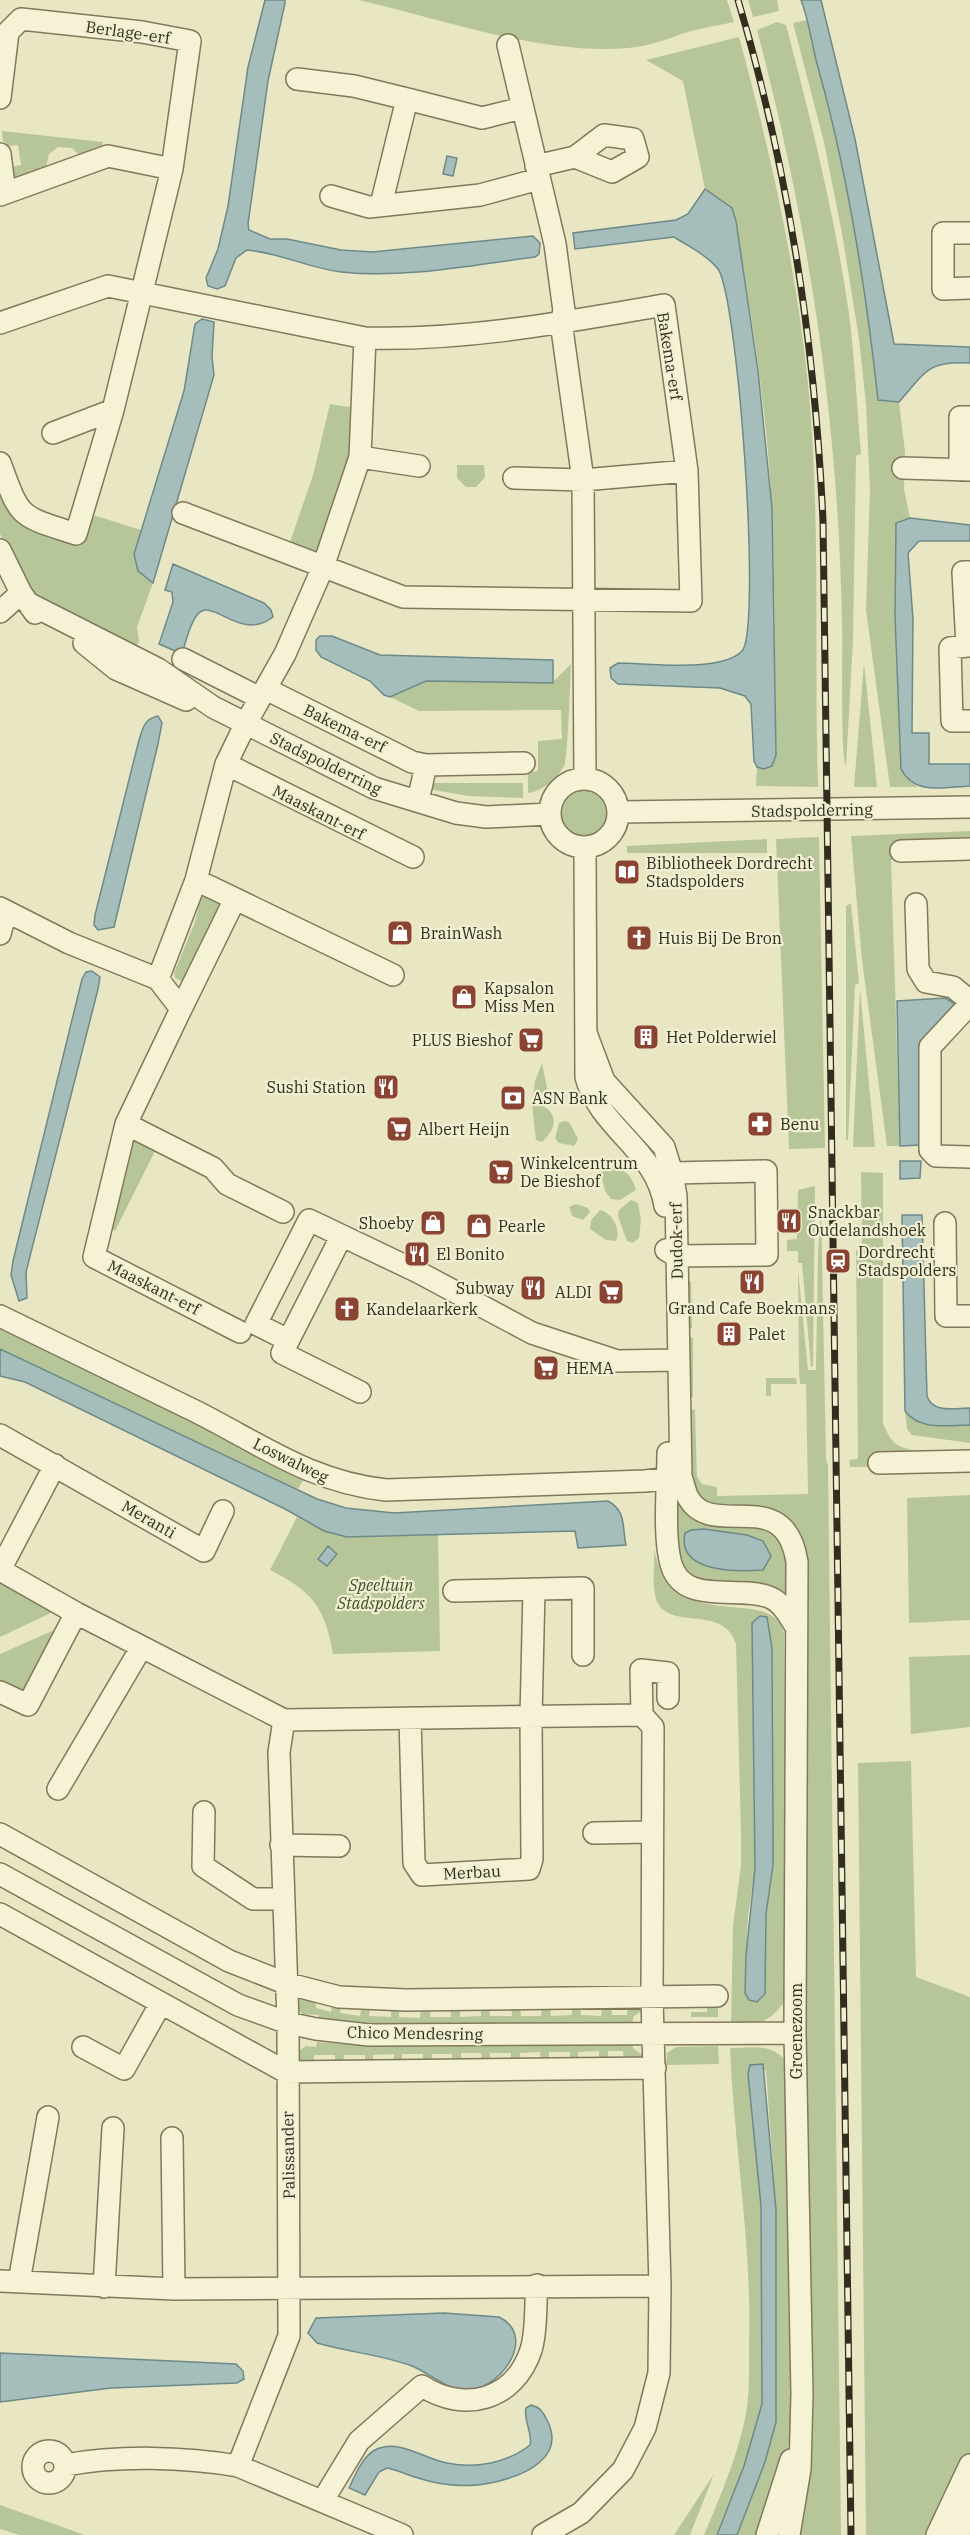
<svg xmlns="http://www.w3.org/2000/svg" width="970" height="2535" font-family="'IBM Plex Serif',serif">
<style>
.green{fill:#b7c699;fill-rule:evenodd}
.water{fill:#a5bdbb;stroke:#6d8a89;stroke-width:1.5}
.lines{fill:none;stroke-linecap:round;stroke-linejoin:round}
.minor-casing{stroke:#82785c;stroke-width:24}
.minor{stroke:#f5f2d6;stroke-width:21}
.rail-casing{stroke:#332d1f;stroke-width:7}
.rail{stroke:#f1efd2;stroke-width:4.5;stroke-dasharray:14;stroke-linecap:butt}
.labels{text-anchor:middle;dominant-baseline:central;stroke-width:4.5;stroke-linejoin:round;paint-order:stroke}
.street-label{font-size:16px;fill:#332d1f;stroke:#f1efd2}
.poi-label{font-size:16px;fill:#332d1f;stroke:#f1efd2;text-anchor:start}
.park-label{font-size:16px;font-style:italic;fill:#3c4e27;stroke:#f1efd2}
</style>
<rect width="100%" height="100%" fill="#e9e6c4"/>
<path class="green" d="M359,0H727L734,22C715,26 694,29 676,36C660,42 646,46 628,48C546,56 440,19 359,0Z
M748,0H777L779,11L753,17Z
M807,20L851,203L866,288L878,400L899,402L905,452L904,489L910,518L896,524L895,616L901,769L906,778L918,787H890L866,610L870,489L866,404L859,339L843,239L824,142L793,23Z
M777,22L786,25C811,120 835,216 849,314C855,360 857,407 861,454L856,456L853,640L846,766C840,757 843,643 842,622C838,417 809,227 757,30Z
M739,37C770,150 796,266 808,383C821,517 814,653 818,787L756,786L757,767L764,769L776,755C775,673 775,591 772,510C767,409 751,307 732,208L705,189L683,81L646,60Z
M2,131L103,142L102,151L82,158L72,148L58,147L49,154L46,168L18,181L6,172L10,167L21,165L18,145L8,146L3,141Z
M330,404L356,408V435L319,556L290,542L313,475Z
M457,465H484L485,477L476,487H466L457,478Z
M0,479L50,531L90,514L141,530C134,555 128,566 153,583L137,627L139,642L134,650L39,600L21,575L0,534Z
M864,663L877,787H854Z
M571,664C570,679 568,759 564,766C558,778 541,792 528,793V772L538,771V741L562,739L561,710L419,711L390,697L426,681L552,683Z
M429,783H523V798L469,796L427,789Z
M558 813a27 27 0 1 1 54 0a27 27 0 1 1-54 0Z
M970,831V841L909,859L891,860L900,1146H887L862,960L851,836Z
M819,837L825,1148L789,1149L776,839Z
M767,839V853H627V846Z
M202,893L226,902L188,984L175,978L174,973L195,922Z
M851,903L859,983L855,985L848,1140H846V906Z
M860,989L875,1147H853Z
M542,1063L549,1098L544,1101L533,1098L535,1081Z
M537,1103C559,1111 558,1128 542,1142L536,1140L532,1105Z
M564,1121L569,1122L578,1139L574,1146L559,1143L555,1138L559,1123Z
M129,1135L158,1145L115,1231L106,1226Z
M607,1165C624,1169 631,1173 636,1190L620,1200L611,1199L605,1191L601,1174Z
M861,1172L883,1173V1423C892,1446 898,1447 921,1452L877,1467H850L849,1460L858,1459L856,1250H862Z
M815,1186L813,1366L811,1367L802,1263H798V1251H787V1240L797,1239L798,1190Z
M631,1200L638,1203L641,1219L639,1238L633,1243L627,1241L618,1216L619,1210Z
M576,1204L588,1208L590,1212L583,1220L572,1216L569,1207Z
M821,1207L826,1459L828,1465L841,2535H795L806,2086L799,1543L709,1505C681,1483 688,1440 686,1408L695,1410L697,1477L702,1484L717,1487V1496L808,1494L806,1384H800L799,1373L798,1269L808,1370H816L818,1254Z
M600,1210C613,1213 621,1230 616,1241L606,1240L590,1229L591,1220Z
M691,1281L692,1328L683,1331L681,1282Z
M0,1329L307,1474L298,1489L0,1349Z
M682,1335L693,1338V1397H687Z
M766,1378H796L797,1384H771V1396H766Z
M905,1411C920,1431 947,1425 970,1425V1443L912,1435L907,1429Z
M970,1495V1620L909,1623L907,1498Z
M674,1500L766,1526L789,1551L792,1608L694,1578L678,1561ZM704,1529L747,1535L771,1556L763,1570L732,1571Z
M297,1517L324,1531L347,1537L438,1535L440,1651L333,1654C325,1607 312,1591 270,1570Z
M654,1549C672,1640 772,1582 784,1633L788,1997C770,2022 762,2025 731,2026L733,1925L741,1866V1831L736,1644C723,1601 663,1635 655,1595C652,1581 655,1563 654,1549ZM752,1624L769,1627L772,1648L773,1865L766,1914L765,1994L745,1993L748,1917L755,1868Z
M0,1581L53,1612L0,1637Z
M61,1627L28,1693L6,1687L7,1681L4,1686L0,1684V1654Z
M970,1655V1727L911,1734L909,1657Z
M911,1761L916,1977L970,1997V2456L931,2535H866L858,1763Z
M294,1992L316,1997V2008L331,2012L333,2000L341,2001L340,2013L360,2016L362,2003L370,2005L369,2016L391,2017V2005H399V2017L420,2018L421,2005L431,2006L430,2017H451L450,2004H460V2017L481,2016V2004L489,2003L490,2016H512L511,2004H520L521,2016H541L542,2003L550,2004L551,2016L572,2015V2003L580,2002L581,2015L601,2016L603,2002L611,2003L612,2015H627L628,2003L642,2001L643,2010L633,2017V2022L613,2025L383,2028L317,2020L319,2015L302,2014L295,2003Z
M707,2000H718V2017H691V2012H707Z
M617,2040L633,2044V2048L645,2057L644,2062H624L623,2051H608V2063H599V2051L578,2052V2063H570V2052H549V2064H541L540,2052L520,2053L519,2064H511V2053H490V2065H482L481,2053H461V2065H453L452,2054H432L431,2065H423V2054H402V2066H394V2054L373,2055V2067L365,2066V2055H344L343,2066H335V2055H314V2067L297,2068V2052L306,2046L316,2047L317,2042L342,2044Z
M718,2046L719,2064L666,2065L667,2053L676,2047Z
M730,2048C756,2048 771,2042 789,2064L788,2304L792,2398L789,2441L780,2482L763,2535H737L765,2462L776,2421V2210L766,2070L748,2074L761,2206L762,2404L744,2466L717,2535H704C720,2497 736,2460 745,2419C750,2395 749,2367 749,2342C752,2243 734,2147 730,2048Z
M714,2474L690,2535H674Z
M0,2505L85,2535H20L0,2529Z"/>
<path class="water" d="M265,0H285V3L268,81L248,224L249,230L270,239H287L341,250L372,252L533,236L540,243L539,254L535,257C472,265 405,279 341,272C309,268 280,253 247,250L236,258L225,286L217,289L208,286L206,278L218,249L228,206L248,67Z
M801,0H821L855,139L894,344L970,347V363C927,360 925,373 899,402L878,400C866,289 849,179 819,71C812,48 810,23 801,0Z
M447,156L457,158L453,176L443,174Z
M705,189L732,208L736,221L758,371L772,508L776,755L772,766L764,769L757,767L754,761L751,704L745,696L720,688L618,684L611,678L610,668L618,663C648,663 721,673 742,651C762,629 738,297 718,269C707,255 688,246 674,237L575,249L573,233L676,220L688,214Z
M202,319L214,322L212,357L214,375L153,583L138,571L134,554L184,391L195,324Z
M910,518L970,525V541H919L908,553L913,619L912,733H929V764H970V786C944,787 915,796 901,769L895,616L896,523Z
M173,564L264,603L271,610L273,617C239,643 212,595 197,615C189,625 186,641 182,654L159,644L173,602L172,592L165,590Z
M320,636H332L380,655L553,660V683L426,681L390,697L384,695L370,681L321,657L316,650V640Z
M158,716L162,723L158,744L114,927L98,930L94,925L95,915L139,740C143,728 144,719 158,716Z
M92,971L100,977L98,989L26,1272L27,1298L19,1301L11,1275L13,1261L82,979L86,972Z
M945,998L957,1005L920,1041L921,1145L900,1146L897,1001Z
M900,1161H921L920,1178L900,1179Z
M902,1215H922L927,1396C933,1414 955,1408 970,1408V1425C947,1425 920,1431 905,1411Z
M0,1349L317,1499L346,1508L394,1513L608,1501C627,1511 622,1529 626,1545L578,1548L575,1531L347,1537L324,1531L287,1510L25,1382L0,1376Z
M704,1529L747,1535L763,1541L771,1556L763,1570C738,1572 676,1573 685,1533L691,1530Z
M328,1546L337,1554L327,1566L318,1559Z
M760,1616L767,1617L772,1648L773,1829V1865L766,1914L765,1994L757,2002L749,2000L745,1993L746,1956L755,1868L752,1623Z
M763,2064L776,2210V2422L765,2462L737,2535H717L744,2466L762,2404L761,2206L748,2074L750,2065Z
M444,2313L499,2317C540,2337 497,2395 462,2390C443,2387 429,2373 412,2366C382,2355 348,2352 317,2343L308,2333L316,2318Z
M0,2353L236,2364L243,2371L244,2379L237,2383L111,2388L0,2402Z
M531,2405C540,2407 543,2412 547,2420C566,2457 526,2475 495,2482C470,2488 443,2486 418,2478C407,2475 398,2470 387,2468L379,2472L365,2495L349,2488C355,2476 362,2457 375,2450C399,2438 424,2459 447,2463C476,2469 507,2463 530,2445C533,2431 523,2422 526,2408Z"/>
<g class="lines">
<g class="minor-casing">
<path id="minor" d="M508,45L555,244L564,311L561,322L583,480L585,779
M297,79L354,86L407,99
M0,98L8,32L21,19L142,32L190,41L172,169L113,410L76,534C18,515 21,520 0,463
M0,154L5,193
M536,166L575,157L604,135L633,139L638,157L612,172L575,157
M0,195L108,156L172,169
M331,196L369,207L480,195L539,179
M381,205L407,99L482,118L522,108
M970,233H943V289L970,288
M0,323L108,286L365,338C465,341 566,322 664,305L687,471L691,601L403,597L183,513
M53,433L113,410
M360,457L419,466
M903,468L970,470
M960,470V417H970
M514,478L583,480L687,471
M0,550L21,593L35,613
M970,572H963L967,646H970
M28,603L158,669L213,707L374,788L456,813L486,817L550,814
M0,612L21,593
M84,643L116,669L186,700
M967,646L950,648L952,721H970
M183,659L260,698
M266,689L412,762L426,765L524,763
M226,764L413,857
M550 813a34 34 0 1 1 68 0a34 34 0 1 1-68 0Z
M418,801L426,765
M619,812L970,807
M585,847L586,1077C600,1130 656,1148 665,1206
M901,851L970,849
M196,880L393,975
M916,904L918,969L926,982L953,987L970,1001
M0,908L69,943L158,979L181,1009L126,1124L94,1257L240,1332
M0,934L6,911
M158,979L196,880L226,764L246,723L285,654L323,567L360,457L365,338
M970,1004L930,1047V1150L936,1156L970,1157
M181,1009L235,899
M586,1033L604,1081L664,1147L672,1173L676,1196L681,1477C684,1484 685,1493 689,1499C713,1540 785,1483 797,1562L795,2033L802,2394L800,2469L789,2535
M126,1124L213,1168L227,1184L283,1212
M661,1176L672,1173L766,1171L767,1255L676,1256L666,1250
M945,1223L946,1316H970
M341,1237L282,1353L360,1392
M0,1316C66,1348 132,1380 197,1412C262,1445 311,1482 386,1490L645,1481L681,1477
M288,1340L256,1324L309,1220L418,1272L532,1333L617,1361L678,1360
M0,1435L204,1551L223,1511
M668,1453C668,1484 663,1536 671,1564C683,1606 737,1585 769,1597C782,1602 789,1616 796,1627
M879,1463L970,1461
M0,1570L76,1613L28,1705L0,1692
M0,1570L55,1465
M454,1591L583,1588V1655
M76,1613L284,1720
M642,1715L641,1670L668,1673V1698
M410,1718L414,1863L422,1875L529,1869L532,1859L531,1717L534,1589
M58,1789L141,1648
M204,1812L203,1866L253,1899H283
M594,1833L652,1832
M0,1834L229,1961L285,1983L339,1997L406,2000L717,1996
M281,1845L339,1846
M0,1874L238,2005L288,2023L316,2029L369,2035L795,2033
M0,1914L286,2072L655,2068
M83,2047L124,2069L161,2003
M172,2138L174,2289
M0,2281L174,2289L660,2286
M19,2282L48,2117
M104,2287L113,2128
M33 2467a16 16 0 1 1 32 0a16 16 0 1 1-32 0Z
M66,2465C119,2455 185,2457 238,2466L402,2535
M238,2466L289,2336L288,2023L279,1752L284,1720L642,1715L653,1727L652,1998L660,2286L659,2373L645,2428L623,2470L581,2513L543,2535
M323,2500L359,2441L422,2386C464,2413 514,2401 531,2350C537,2331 535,2306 537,2285
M767,2535L791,2460
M937,2535L970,2465
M959,2535L970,2494"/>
</g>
<use href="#minor" class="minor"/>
<g class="rail-casing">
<path id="rail" d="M738,0C789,171 815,343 823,521L851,2535"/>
</g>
<use href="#rail" class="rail"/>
</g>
<defs>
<g id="library-square" transform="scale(1.35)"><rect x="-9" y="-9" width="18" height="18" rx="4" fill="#8b4432" stroke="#f1efd2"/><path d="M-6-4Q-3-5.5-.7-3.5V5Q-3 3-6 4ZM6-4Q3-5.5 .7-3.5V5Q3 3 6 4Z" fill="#fff"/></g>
<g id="shop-square" transform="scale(1.35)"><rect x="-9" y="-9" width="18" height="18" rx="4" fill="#8b4432" stroke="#f1efd2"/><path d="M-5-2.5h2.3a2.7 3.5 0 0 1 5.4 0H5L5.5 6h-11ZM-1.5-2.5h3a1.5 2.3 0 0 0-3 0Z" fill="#fff"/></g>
<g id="church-square" transform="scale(1.35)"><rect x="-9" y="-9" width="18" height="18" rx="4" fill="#8b4432" stroke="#f1efd2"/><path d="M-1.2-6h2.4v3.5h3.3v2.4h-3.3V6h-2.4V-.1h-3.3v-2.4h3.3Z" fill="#fff"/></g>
<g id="building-square" transform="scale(1.35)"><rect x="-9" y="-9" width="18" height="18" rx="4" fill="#8b4432" stroke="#f1efd2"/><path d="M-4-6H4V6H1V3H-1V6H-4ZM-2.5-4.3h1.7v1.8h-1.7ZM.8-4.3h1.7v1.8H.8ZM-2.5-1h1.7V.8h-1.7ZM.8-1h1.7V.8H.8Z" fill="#fff"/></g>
<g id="supermarket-square" transform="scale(1.35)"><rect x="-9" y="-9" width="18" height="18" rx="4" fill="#8b4432" stroke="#f1efd2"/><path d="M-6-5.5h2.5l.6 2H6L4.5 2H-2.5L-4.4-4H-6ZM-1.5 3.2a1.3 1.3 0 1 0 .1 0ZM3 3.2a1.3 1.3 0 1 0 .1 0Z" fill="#fff"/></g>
<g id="restaurant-square" transform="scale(1.35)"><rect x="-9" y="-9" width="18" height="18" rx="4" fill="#8b4432" stroke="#f1efd2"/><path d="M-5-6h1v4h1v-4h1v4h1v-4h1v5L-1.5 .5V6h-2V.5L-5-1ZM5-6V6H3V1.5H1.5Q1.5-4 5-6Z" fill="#fff"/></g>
<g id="bank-square" transform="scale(1.35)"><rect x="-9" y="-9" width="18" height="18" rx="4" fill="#8b4432" stroke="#f1efd2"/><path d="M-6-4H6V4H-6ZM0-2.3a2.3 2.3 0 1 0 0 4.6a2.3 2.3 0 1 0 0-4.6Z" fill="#fff"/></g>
<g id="pharmacy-square" transform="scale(1.35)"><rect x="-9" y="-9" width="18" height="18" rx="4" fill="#8b4432" stroke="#f1efd2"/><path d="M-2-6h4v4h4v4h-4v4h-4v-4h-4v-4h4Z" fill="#fff"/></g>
<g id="station-square" transform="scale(1.35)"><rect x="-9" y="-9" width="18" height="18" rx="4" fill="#8b4432" stroke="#f1efd2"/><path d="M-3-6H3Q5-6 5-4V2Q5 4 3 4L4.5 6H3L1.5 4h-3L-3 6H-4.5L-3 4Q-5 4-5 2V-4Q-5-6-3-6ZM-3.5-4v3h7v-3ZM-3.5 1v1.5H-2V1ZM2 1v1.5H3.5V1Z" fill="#fff"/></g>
</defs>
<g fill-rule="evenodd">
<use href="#library-square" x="627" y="872"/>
<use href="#shop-square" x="400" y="933"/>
<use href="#church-square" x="639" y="938"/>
<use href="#shop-square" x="464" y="997"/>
<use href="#building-square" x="646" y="1037"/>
<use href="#supermarket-square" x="531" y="1040"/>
<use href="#restaurant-square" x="386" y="1087"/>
<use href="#bank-square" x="513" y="1098"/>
<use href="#pharmacy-square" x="760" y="1124"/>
<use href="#supermarket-square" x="399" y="1129"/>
<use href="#supermarket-square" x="501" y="1172"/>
<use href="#restaurant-square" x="789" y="1221"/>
<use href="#shop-square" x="433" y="1223"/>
<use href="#shop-square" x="479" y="1226"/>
<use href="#restaurant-square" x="417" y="1254"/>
<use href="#station-square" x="838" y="1261"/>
<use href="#restaurant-square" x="752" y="1282"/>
<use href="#restaurant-square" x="533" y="1288"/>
<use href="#supermarket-square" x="611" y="1292"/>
<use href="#church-square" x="347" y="1309"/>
<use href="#building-square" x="729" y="1334"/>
<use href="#supermarket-square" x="546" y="1368"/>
</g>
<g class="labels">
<g class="street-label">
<text transform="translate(128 32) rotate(8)">Berlage-erf</text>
<text transform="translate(670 356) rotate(81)">Bakema-erf</text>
<text transform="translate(345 728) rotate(26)">Bakema-erf</text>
<text transform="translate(326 763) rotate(26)">Stadspolderring</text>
<text transform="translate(812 810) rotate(-1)">Stadspolderring</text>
<text transform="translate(319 812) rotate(27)">Maaskant-erf</text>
<text transform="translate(676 1241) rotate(-91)">Dudok-erf</text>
<text transform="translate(154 1287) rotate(27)">Maaskant-erf</text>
<text transform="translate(291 1460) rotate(26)">Loswalweg</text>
<text transform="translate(149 1519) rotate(30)">Meranti</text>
<text transform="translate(472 1872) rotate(-3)">Merbau</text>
<text transform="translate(796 2031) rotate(-90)">Groenezoom</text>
<text transform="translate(415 2033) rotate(1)">Chico Mendesring</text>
<text transform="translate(288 2155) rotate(-91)">Palissander</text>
</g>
<g class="poi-label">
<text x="646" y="863">Bibliotheek Dordrecht<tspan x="646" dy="18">Stadspolders</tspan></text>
<text x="420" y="933">BrainWash</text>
<text x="658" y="938">Huis Bij De Bron</text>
<text x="484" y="988">Kapsalon<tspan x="484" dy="18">Miss Men</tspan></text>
<text x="666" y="1037">Het Polderwiel</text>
<text x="512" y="1040" text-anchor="end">PLUS Bieshof</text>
<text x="366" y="1087" text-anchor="end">Sushi Station</text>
<text x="532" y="1098">ASN Bank</text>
<text x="780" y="1124">Benu</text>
<text x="418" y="1129">Albert Heijn</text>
<text x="520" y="1163">Winkelcentrum<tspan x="520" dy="18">De Bieshof</tspan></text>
<text x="808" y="1212">Snackbar<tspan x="808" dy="18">Oudelandshoek</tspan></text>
<text x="414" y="1223" text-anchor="end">Shoeby</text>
<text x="498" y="1226">Pearle</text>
<text x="858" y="1252">Dordrecht<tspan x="858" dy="18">Stadspolders</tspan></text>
<text x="436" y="1254">El Bonito</text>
<text x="514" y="1288" text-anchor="end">Subway</text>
<text x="592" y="1292" text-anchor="end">ALDI</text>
<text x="752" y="1308" text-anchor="middle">Grand Cafe Boekmans</text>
<text x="366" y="1309">Kandelaarkerk</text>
<text x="748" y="1334">Palet</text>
<text x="566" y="1368">HEMA</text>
</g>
<g class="park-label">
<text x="381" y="1585">Speeltuin<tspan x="381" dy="18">Stadspolders</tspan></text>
</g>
</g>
</svg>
